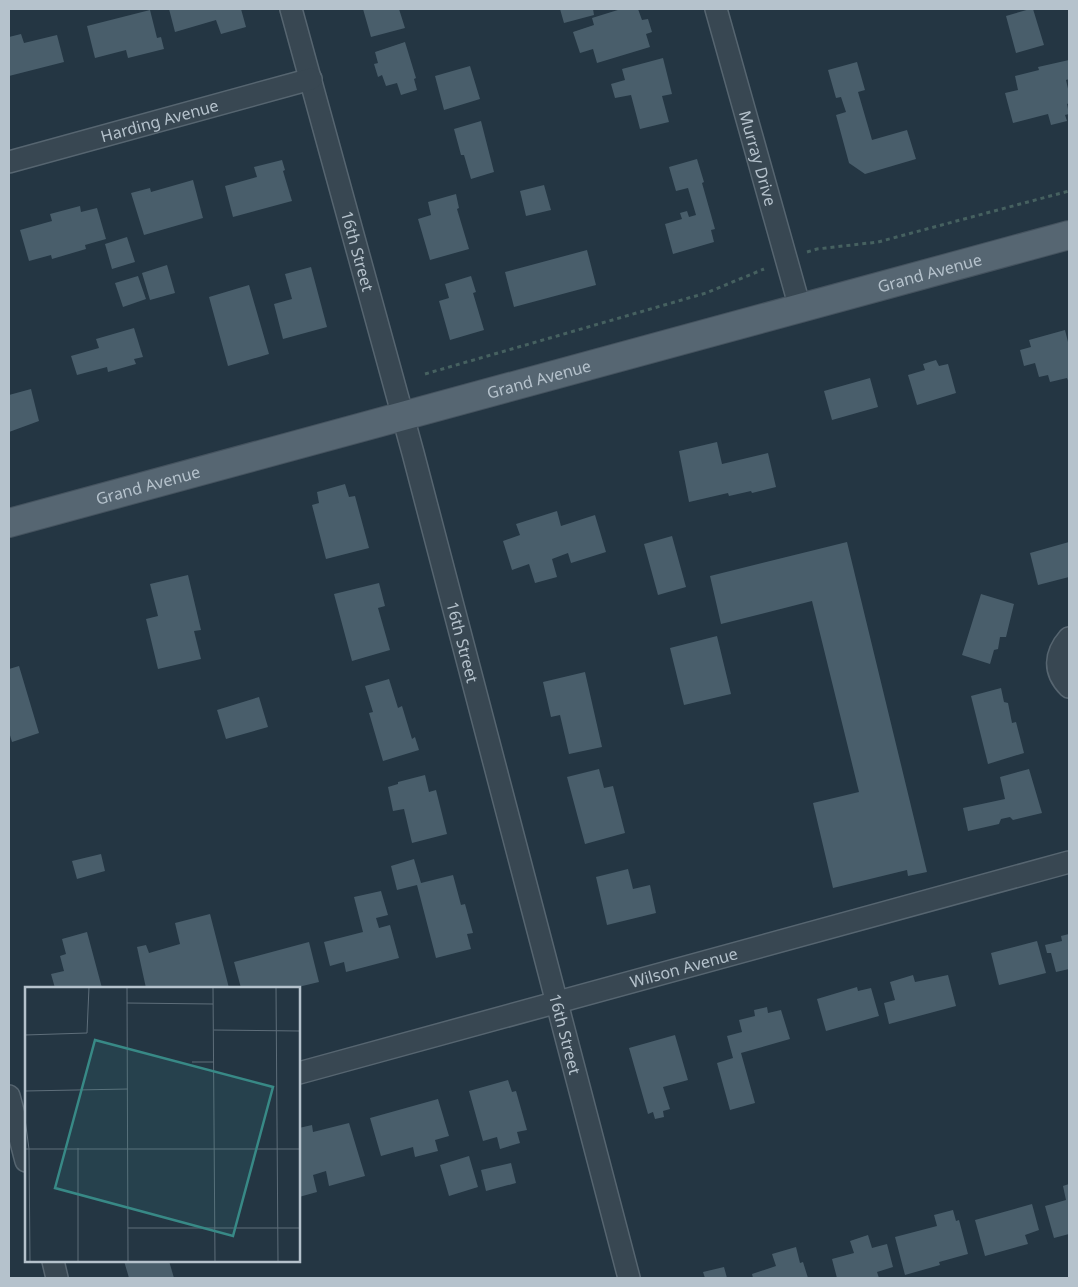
<svg xmlns="http://www.w3.org/2000/svg" width="1078" height="1287" font-family="'Noto Sans',sans-serif">
<style>
.building{fill:#495e6b}
.lines{fill:none;stroke-linecap:round;stroke-linejoin:round}
.minor-casing{stroke:#566570;stroke-width:24}
.primary-casing{stroke:#45535f;stroke-width:30}
.path{stroke:#466160;stroke-width:3;stroke-dasharray:4 4;stroke-linecap:butt}
.minor{stroke:#384752;stroke-width:21}
.primary{stroke:#566672;stroke-width:28}
.labels{text-anchor:middle;dominant-baseline:central;stroke-width:4;stroke-linejoin:round;paint-order:stroke}
.street-label{font-size:16px;fill:#b5c2cc;stroke:#1d2c38}
.inset-road{fill:none;stroke:#5e6e7a;stroke-width:1}
.view{fill:#388986;fill-opacity:0.15;stroke:#388986;stroke-width:2.5}
.inset-edge{fill:none;stroke:#b5c2cc;stroke-width:2.5}
</style>
<rect width="100%" height="100%" fill="#243643"/>
<path class="building" d="M169,9H241L246,27L221,34L216,20L175,32Z
M363,9H399L405,28L371,37Z
M560,9H593L594,15L564,23Z
M621,9H638L642,20L648,19L652,32L646,34L650,47L597,63L593,49L580,53L573,32L594,25L592,18Z
M1030,9H1033L1044,45L1016,53L1006,16Z
M150,10L157,38L161,37L164,49L128,58L126,50L95,58L87,26Z
M21,34L24,43L57,35L64,62L9,76V37Z
M405,42L416,78L414,79L417,90L401,95L397,83L386,86L382,75L378,77L374,64L378,63L375,52Z
M663,58L672,94L662,96L669,122L640,129L631,95L615,98L611,84L625,80L622,69Z
M1069,60V79L1066,80L1069,93V103L1067,104L1069,114L1065,115L1067,121L1051,125L1048,114L1013,123L1005,93L1018,90L1015,76L1039,70L1038,67Z
M857,62L865,90L858,92L872,140L907,130L916,159L865,174L849,163L836,115L846,112L841,97L836,98L828,70Z
M470,66L480,99L444,110L435,76Z
M481,121L494,172L471,179L464,155H461L454,129Z
M697,159L704,182L702,183L715,229L711,230L714,242L673,254L665,224L682,219L680,213L687,211L689,217L696,215L688,188L676,191L669,167Z
M282,160L285,170L283,171L292,201L233,217L225,186L257,177L254,167Z
M193,180L203,218L144,235L131,193L150,188L151,192Z
M544,185L551,210L526,216L520,191Z
M456,194L459,208L457,209L469,249L430,260L418,219L431,215L428,202Z
M80,206L81,212L97,208L106,239L85,245L86,249L52,259L51,255L29,261L20,230L52,221L50,214Z
M127,237L135,262L112,269L105,244Z
M587,250L596,285L514,307L505,272Z
M167,265L175,293L150,300L142,273Z
M311,267L327,327L283,339L274,304L292,299L285,274Z
M138,276L146,299L123,307L115,283Z
M471,276L476,292L473,293L484,330L450,340L439,301L449,298L445,284Z
M249,285L269,354L228,366L209,297Z
M134,328L143,357L134,359L136,364L108,372L107,367L77,375L71,356L99,348L96,339Z
M1065,330L1069,346V383L1067,378L1050,382L1048,375L1039,377L1035,363L1024,366L1020,350L1031,347L1029,340Z
M936,360L939,366L948,364L956,393L917,405L908,375L925,370L923,364Z
M870,378L878,407L832,420L824,391Z
M31,389L39,421L9,432V395Z
M717,442L722,464L768,453L776,487L752,493L751,491L729,496L728,493L689,502L679,451Z
M345,484L349,497L355,496L369,548L326,559L312,505L319,503L317,492Z
M557,511L561,526L595,515L606,552L571,563L568,553L552,559L557,577L535,583L529,564L512,570L503,541L520,535L516,524Z
M672,536L686,587L658,595L644,544Z
M847,542L927,872L908,876L907,870L833,888L813,803L859,792L812,601L721,624L710,576Z
M1069,542V577L1038,585L1030,553Z
M188,575L201,630L194,631L201,659L158,669L146,619L158,616L150,584Z
M379,583L385,606L378,608L390,650L352,661L334,594Z
M981,594L1014,604L1006,637H1000L998,649L994,650L990,664L962,655Z
M717,636L731,694L684,705L670,648Z
M19,666L39,733L12,742L9,732V669Z
M585,672L602,747L569,754L560,715L551,717L543,682Z
M389,679L398,708L402,706L412,739L415,737L419,750L383,761L369,713L373,712L365,686Z
M1001,688L1004,702L1008,703L1012,723L1016,722L1024,753L988,764L971,696Z
M259,697L268,727L226,739L217,710Z
M599,769L604,788L613,786L625,833L585,844L567,777Z
M1029,769L1042,813L1013,820L1010,817L1001,819L999,824L968,831L963,808L1005,799L1000,777Z
M425,775L429,792L436,790L447,834L412,843L404,809L393,811L388,787L398,784V782Z
M101,854L105,871L77,879L72,861Z
M414,859L421,883L453,875L461,905L465,904L473,933L467,934L471,949L436,958L417,885L397,890L391,866Z
M628,869L633,889L650,885L656,913L607,925L596,877Z
M381,891L388,915L376,918L379,928L390,925L399,958L346,972L344,962L330,966L324,942L363,932L354,897Z
M210,914L229,988H146L137,947L146,945L149,953L180,944L175,923Z
M87,932L102,988H55L51,974L64,971L60,956L66,954L62,939Z
M1069,934V969L1056,972L1051,953H1047L1045,945L1062,941L1061,936Z
M1037,941L1046,973L999,985L991,953Z
M309,942L319,982L294,988H241L234,962Z
M913,975L915,982L948,975L956,1006L889,1024L884,1003L895,1000L890,982Z
M857,987L858,991L871,988L879,1016L826,1031L817,999Z
M767,1007L768,1013L781,1010L790,1039L741,1053L755,1103L730,1110L717,1063L733,1058L727,1036L742,1032L739,1020L755,1016L754,1010Z
M675,1035L688,1080L663,1087L670,1109L663,1111L664,1117L655,1119L653,1112L648,1114L629,1048Z
M508,1080L512,1092L516,1091L527,1130L517,1132L520,1143L500,1149L497,1137L483,1141L469,1091Z
M438,1099L449,1136L435,1140L438,1151L415,1157L413,1147L381,1156L370,1118Z
M349,1123L365,1176L329,1186L326,1171L313,1175L317,1192L299,1197V1128L312,1125L313,1132Z
M469,1156L478,1187L449,1196L440,1165Z
M511,1163L516,1183L486,1191L481,1170Z
M1069,1184V1234L1054,1238L1045,1206L1066,1200L1063,1186Z
M1032,1204L1039,1230L1025,1235L1028,1244L985,1256L975,1220Z
M953,1210L956,1221L959,1220L968,1254L939,1262L940,1265L905,1275L895,1237L937,1226L934,1215Z
M868,1235L872,1248L887,1244L893,1267L877,1272L879,1278H837L832,1259L854,1253L850,1241Z
M796,1247L800,1263L803,1262L808,1278H753L752,1274L776,1266L772,1254Z
M124,1261H169L174,1278H129Z
M724,1267L727,1278H705L703,1272Z"/>
<g class="lines">
<g class="minor-casing">
<g id="minor">
<path id="s1" d="M291,9L413,453L629,1278"/>
<path id="s2" d="M716,9L800,308"/>
<path id="s3" d="M9,162L311,79"/>
<path d="M1069,638C1055,654 1053,671 1069,687"/>
<path id="s4" d="M299,1073L1069,862"/>
<path d="M9,1096L26,1161"/>
<path d="M53,1261L57,1278"/>
</g>
</g>
<g class="primary-casing">
<g id="primary">
<path id="s5" d="M9,523L1069,235"/>
</g>
</g>
<path class="path" d="M807,252L817,249L878,242L1069,191
M425,374L706,293L764,269"/>
<use href="#minor" class="minor"/>
<use href="#primary" class="primary"/>
</g>
<g class="labels">
<g class="street-label">
<text stroke="none"><textPath href="#s3" startOffset="156">Harding Avenue</textPath></text>
<text stroke="none"><textPath href="#s2" startOffset="155">Murray Drive</textPath></text>
<text stroke="none"><textPath href="#s1" startOffset="251">16th Street</textPath></text>
<text stroke="none"><textPath href="#s5" startOffset="954">Grand Avenue</textPath></text>
<text stroke="none"><textPath href="#s5" startOffset="549">Grand Avenue</textPath></text>
<text stroke="none"><textPath href="#s5" startOffset="144">Grand Avenue</textPath></text>
<text stroke="none"><textPath href="#s1" startOffset="656">16th Street</textPath></text>
<text stroke="none"><textPath href="#s4" startOffset="399">Wilson Avenue</textPath></text>
<text stroke="none"><textPath href="#s1" startOffset="1061">16th Street</textPath></text>
</g>
</g>
<g transform="translate(25 987)">
<rect width="275" height="275" fill="#243643"/>
<path class="inset-road" d="M102,0L103,275M188,0L190,275M251,0L253,275M102,16L188,17M189,43L275,44M0,48L62,46L64,0M167,75H189M0,104L103,102M0,132L4,162L5,275M53,161V275M0,162H275M103,241H275"/>
<path class="view" d="M70,53L248,100L208,249L30,201Z"/>
<rect width="275" height="275" class="inset-edge"/>
</g>
<rect width="1078" height="1287" fill="none" stroke="#b5c2cc" stroke-width="20"/>
</svg>
